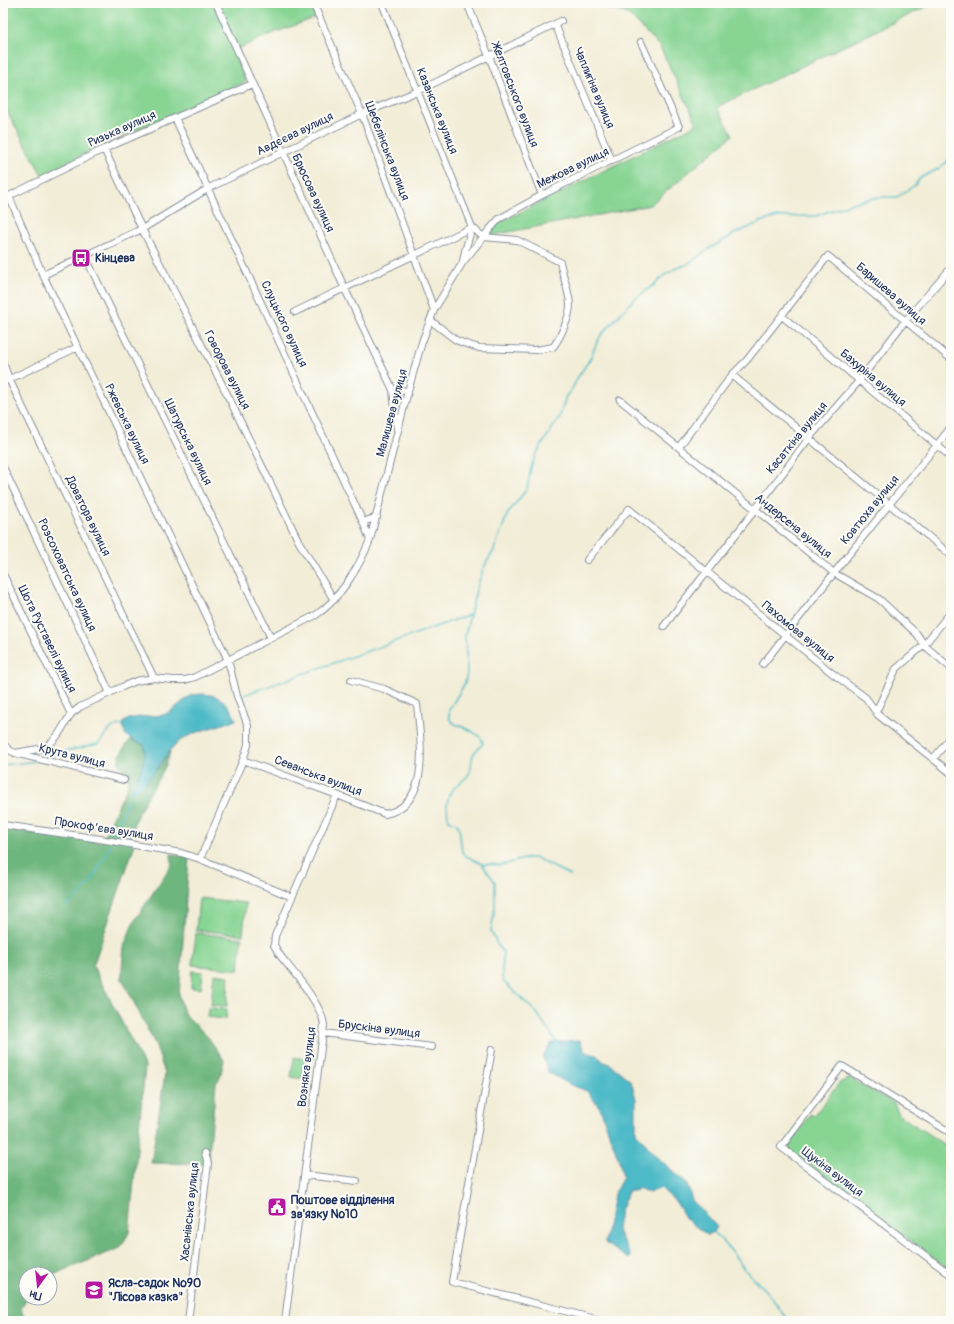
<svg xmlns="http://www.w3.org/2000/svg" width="954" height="1324" font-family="Pangolin,sans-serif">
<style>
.green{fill:#87d493;stroke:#518278}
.forest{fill:#6db67d;stroke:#44726e}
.water{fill:#4dbac7;stroke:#347492}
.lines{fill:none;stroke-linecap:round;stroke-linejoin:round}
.stream{stroke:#4dbac7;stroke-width:1.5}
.minor-casing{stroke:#868e9a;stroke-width:8}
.minor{stroke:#fff;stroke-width:6}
.labels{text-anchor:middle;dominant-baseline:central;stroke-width:4;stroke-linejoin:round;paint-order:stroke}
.street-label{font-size:12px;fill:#1b2f5e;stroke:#fdfcf7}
.poi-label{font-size:12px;font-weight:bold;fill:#1b2f5e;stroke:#fdfcf7;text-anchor:start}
</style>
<rect width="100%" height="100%" fill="#fdfcf7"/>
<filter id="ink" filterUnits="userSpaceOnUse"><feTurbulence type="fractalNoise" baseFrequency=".025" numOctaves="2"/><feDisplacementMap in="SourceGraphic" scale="8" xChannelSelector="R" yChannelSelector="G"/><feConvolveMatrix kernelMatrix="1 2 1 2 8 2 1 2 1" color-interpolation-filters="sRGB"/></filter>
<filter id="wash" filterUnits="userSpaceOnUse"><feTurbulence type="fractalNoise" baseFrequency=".012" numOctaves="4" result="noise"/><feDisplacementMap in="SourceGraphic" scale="16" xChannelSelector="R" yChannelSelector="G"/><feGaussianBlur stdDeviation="0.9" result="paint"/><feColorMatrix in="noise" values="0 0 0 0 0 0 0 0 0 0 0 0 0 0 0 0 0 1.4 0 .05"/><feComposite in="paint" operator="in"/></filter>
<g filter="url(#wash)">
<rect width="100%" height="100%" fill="#f2edd7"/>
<path class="green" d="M3,3H310L315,18L271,34L233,51L246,82L102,145L42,175L3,104Z
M587,3H934L717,107L733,135L650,205L483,237L499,223L697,124L660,47L628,14Z
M199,898L246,903L243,935L196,930Z
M196,933L242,938L239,970L192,965Z
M192,971L203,972L201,989L191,988Z
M214,974L229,976L227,1006L211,1005Z
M208,1008L227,1009L226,1019L207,1017Z
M294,1057L305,1059L303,1079L291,1077Z
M850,1078L894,1103L899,1115L951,1149V1271L788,1149L810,1114L814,1116L839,1083Z"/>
<path class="forest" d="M130,740L144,745C149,758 136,780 130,792L160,766L170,751C167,779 121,820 134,847L93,966L145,1067L129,1233L120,1248L50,1276V1274H26L27,1298L21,1308L23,1316L34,1319V1321H3V829L101,842L128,785V776C126,772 123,770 120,766C115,758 126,746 130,740Z
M171,854L189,857L179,996L184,1013L208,1037L224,1060L220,1078L216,1083L208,1164L151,1163L165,1074L156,1046L122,979V968L124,946L133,923L172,864Z"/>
<path class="water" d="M202,694C221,695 229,703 236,720C219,726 189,732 176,744C163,756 148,788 130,793C136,781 149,758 144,745C133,740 120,737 124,722L129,719L139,717L163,715L170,712L191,695Z
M580,1040L585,1052L597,1055L604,1062L610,1064L631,1081L636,1099V1132L653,1153L687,1184L692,1200L717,1227L714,1232L707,1235L686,1219L676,1202L661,1188L649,1193L639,1188L636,1191L629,1190L620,1211L617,1229L631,1257L629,1259L605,1243L614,1194L623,1177L619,1160L600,1108L587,1091L571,1085L548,1072L543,1057L550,1044L556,1042Z"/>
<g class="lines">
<path class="stream" d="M241,696L469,615
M43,756L98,744C109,734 108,724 125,725
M3,765L37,761
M114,834L131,791
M482,864L495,882V907L491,931L499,948L503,952C504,962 500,972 503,981L537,1013L557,1043
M571,876L536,858H528L501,865L482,864L466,856L462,852L459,827L457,824L449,820C446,810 446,797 453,789C458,783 465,781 469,774C472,768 471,761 473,755C475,750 480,748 483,743L481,738L472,731L453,723L449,718V710L465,683L467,673L465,636L476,590L484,567L494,550L508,513L527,489L531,468L535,456L560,416L566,396L572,389L578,377L590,359L597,342L601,335L634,299L654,285L665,275L678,267L686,265L709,249L736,233L763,221L778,217L816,216L852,203L878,197H897L915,185L920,178L938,169L947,162L951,156
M66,906C90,889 98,871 110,845
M714,1232L729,1248L745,1270L764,1289L774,1301L788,1321"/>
</g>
</g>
<g filter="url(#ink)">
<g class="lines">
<g class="minor-casing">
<path id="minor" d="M216,3L344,287L393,390L397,429
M313,3L362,114L434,310
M382,3L472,227L483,237
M467,3L489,56L542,195
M555,24L612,161
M175,118L363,522L370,540
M104,149L142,229L226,392L299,542L334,600
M9,196L43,275L228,660L237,696L248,726V745L243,760L200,859
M3,199L104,149L175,118L252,84
M85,256L271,638
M463,261L465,251L472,227
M43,275L142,229L209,188L362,114L418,91L561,21
M295,312C353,283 413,257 472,227
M782,316L951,457
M430,320L456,340L463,343L479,348L536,350L553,347C560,338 570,317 570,305C570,295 562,273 560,262L517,240L483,237
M3,363L9,379L154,678
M732,375L951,555
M3,382L78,347
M393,390L408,391
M620,400L834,573L879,599L917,634L924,645L951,668
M679,447L732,375L747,360L828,256L951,359
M3,467L110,693
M363,522L377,517
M587,560L629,509L832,673L866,698L878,715L951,773
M3,574L71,714
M664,626L755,510L809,438L859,381L905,321L951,268
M763,664L834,573L937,445L951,427
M876,712L896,669L924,645L951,612
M3,743L9,750L15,753L124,780
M15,753L44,748L52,742L58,735L71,714L80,707L122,687L136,681L154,678L173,680H185L195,677L316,615C340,599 359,567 370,540L408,391L422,342L434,310L463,262L490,229L499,219L542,195L679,127L641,42
M933,759L951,737
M243,760L337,795L385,814C433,804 420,739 417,704L384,689L351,680
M3,825L94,838L181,853L200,859L292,897
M323,1033L432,1047
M492,1049L452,1282L603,1321
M951,1133L842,1066L781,1147L951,1275
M305,1175L357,1181
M188,1321L208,1164L205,1153
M285,1321L324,1025C322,1004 292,971 279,954L274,945L275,936L337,795"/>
</g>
<use href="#minor" class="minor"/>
</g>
</g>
<defs>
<g id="bus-square" transform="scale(1)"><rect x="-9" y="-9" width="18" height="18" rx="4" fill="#b5179e" stroke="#fdfcf7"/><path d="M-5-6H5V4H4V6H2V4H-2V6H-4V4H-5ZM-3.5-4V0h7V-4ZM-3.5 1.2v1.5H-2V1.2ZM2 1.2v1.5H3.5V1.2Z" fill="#fff"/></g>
<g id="civic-square" transform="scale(1)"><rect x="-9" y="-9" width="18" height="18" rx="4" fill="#b5179e" stroke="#fdfcf7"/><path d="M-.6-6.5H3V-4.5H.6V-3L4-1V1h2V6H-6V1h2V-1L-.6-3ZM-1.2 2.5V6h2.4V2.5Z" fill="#fff"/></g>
<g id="school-square" transform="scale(1)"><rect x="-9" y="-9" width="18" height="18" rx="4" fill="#b5179e" stroke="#fdfcf7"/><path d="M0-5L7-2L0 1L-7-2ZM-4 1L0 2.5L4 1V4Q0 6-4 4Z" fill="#fff"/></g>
</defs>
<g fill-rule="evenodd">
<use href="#bus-square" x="81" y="258"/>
<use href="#civic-square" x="277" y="1207"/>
<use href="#school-square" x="94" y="1290"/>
</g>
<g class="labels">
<g class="street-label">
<text transform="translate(594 88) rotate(67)">Чаплигіна вулиця</text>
<text transform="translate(515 95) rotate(69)">Желтовського вулиця</text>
<text transform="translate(437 111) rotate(68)">Казанська вулиця</text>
<text transform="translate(122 129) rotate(-24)">Ризька вулиця</text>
<text transform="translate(295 134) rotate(-26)">Авдєєва вулиця</text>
<text transform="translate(387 151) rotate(69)">Шебелінська вулиця</text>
<text transform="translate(573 168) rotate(-26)">Межова вулиця</text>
<text transform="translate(313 193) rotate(65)">Брюсова вулиця</text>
<text transform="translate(891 294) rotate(41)">Баришева вулиця</text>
<text transform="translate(284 324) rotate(65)">Слуцького вулиця</text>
<text transform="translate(227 370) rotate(63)">Говорова вулиця</text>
<text transform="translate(873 378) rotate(40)">Бахуріна вулиця</text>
<text transform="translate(392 413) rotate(-75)">Малишева вулиця</text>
<text transform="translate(127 424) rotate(64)">Ржевська вулиця</text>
<text transform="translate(797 438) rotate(-51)">Касаткіна вулиця</text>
<text transform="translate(188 442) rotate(64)">Шатурська вулиця</text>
<text transform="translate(870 510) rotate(-51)">Ковтюха вулиця</text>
<text transform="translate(88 516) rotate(64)">Доватора вулиця</text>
<text transform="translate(793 526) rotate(39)">Андерсена вулиця</text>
<text transform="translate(67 575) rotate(65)">Розсоховатська вулиця</text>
<text transform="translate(798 632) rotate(39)">Пахомова вулиця</text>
<text transform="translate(47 639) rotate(64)">Шота Руставелі вулиця</text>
<text transform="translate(72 756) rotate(14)">Крута вулиця</text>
<text transform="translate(318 776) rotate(21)">Севанська вулиця</text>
<text transform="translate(104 829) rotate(9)">Прокоф’єва вулиця</text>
<text transform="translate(379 1029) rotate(7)">Брускіна вулиця</text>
<text transform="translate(307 1067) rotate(-83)">Возняка вулиця</text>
<text transform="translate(832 1172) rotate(37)">Щукіна вулиця</text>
<text transform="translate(190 1212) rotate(-84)">Хасанівська вулиця</text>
</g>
<g class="poi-label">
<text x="95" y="258">Кінцева</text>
<text x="291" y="1200">Поштове відділення<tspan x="291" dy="14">зв'язку №10</tspan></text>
<text x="108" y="1283">Ясла-садок №90<tspan x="108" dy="14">"Лісова казка"</tspan></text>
</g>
</g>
<rect width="954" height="1324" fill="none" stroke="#fdfcf7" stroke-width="16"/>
<g transform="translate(38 1286) rotate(195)"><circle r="19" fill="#fdfcf7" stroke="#a3aaba"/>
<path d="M0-3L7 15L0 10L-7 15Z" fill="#b5179e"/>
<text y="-6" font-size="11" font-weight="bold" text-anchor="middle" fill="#1b2f5e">Пн</text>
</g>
</svg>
